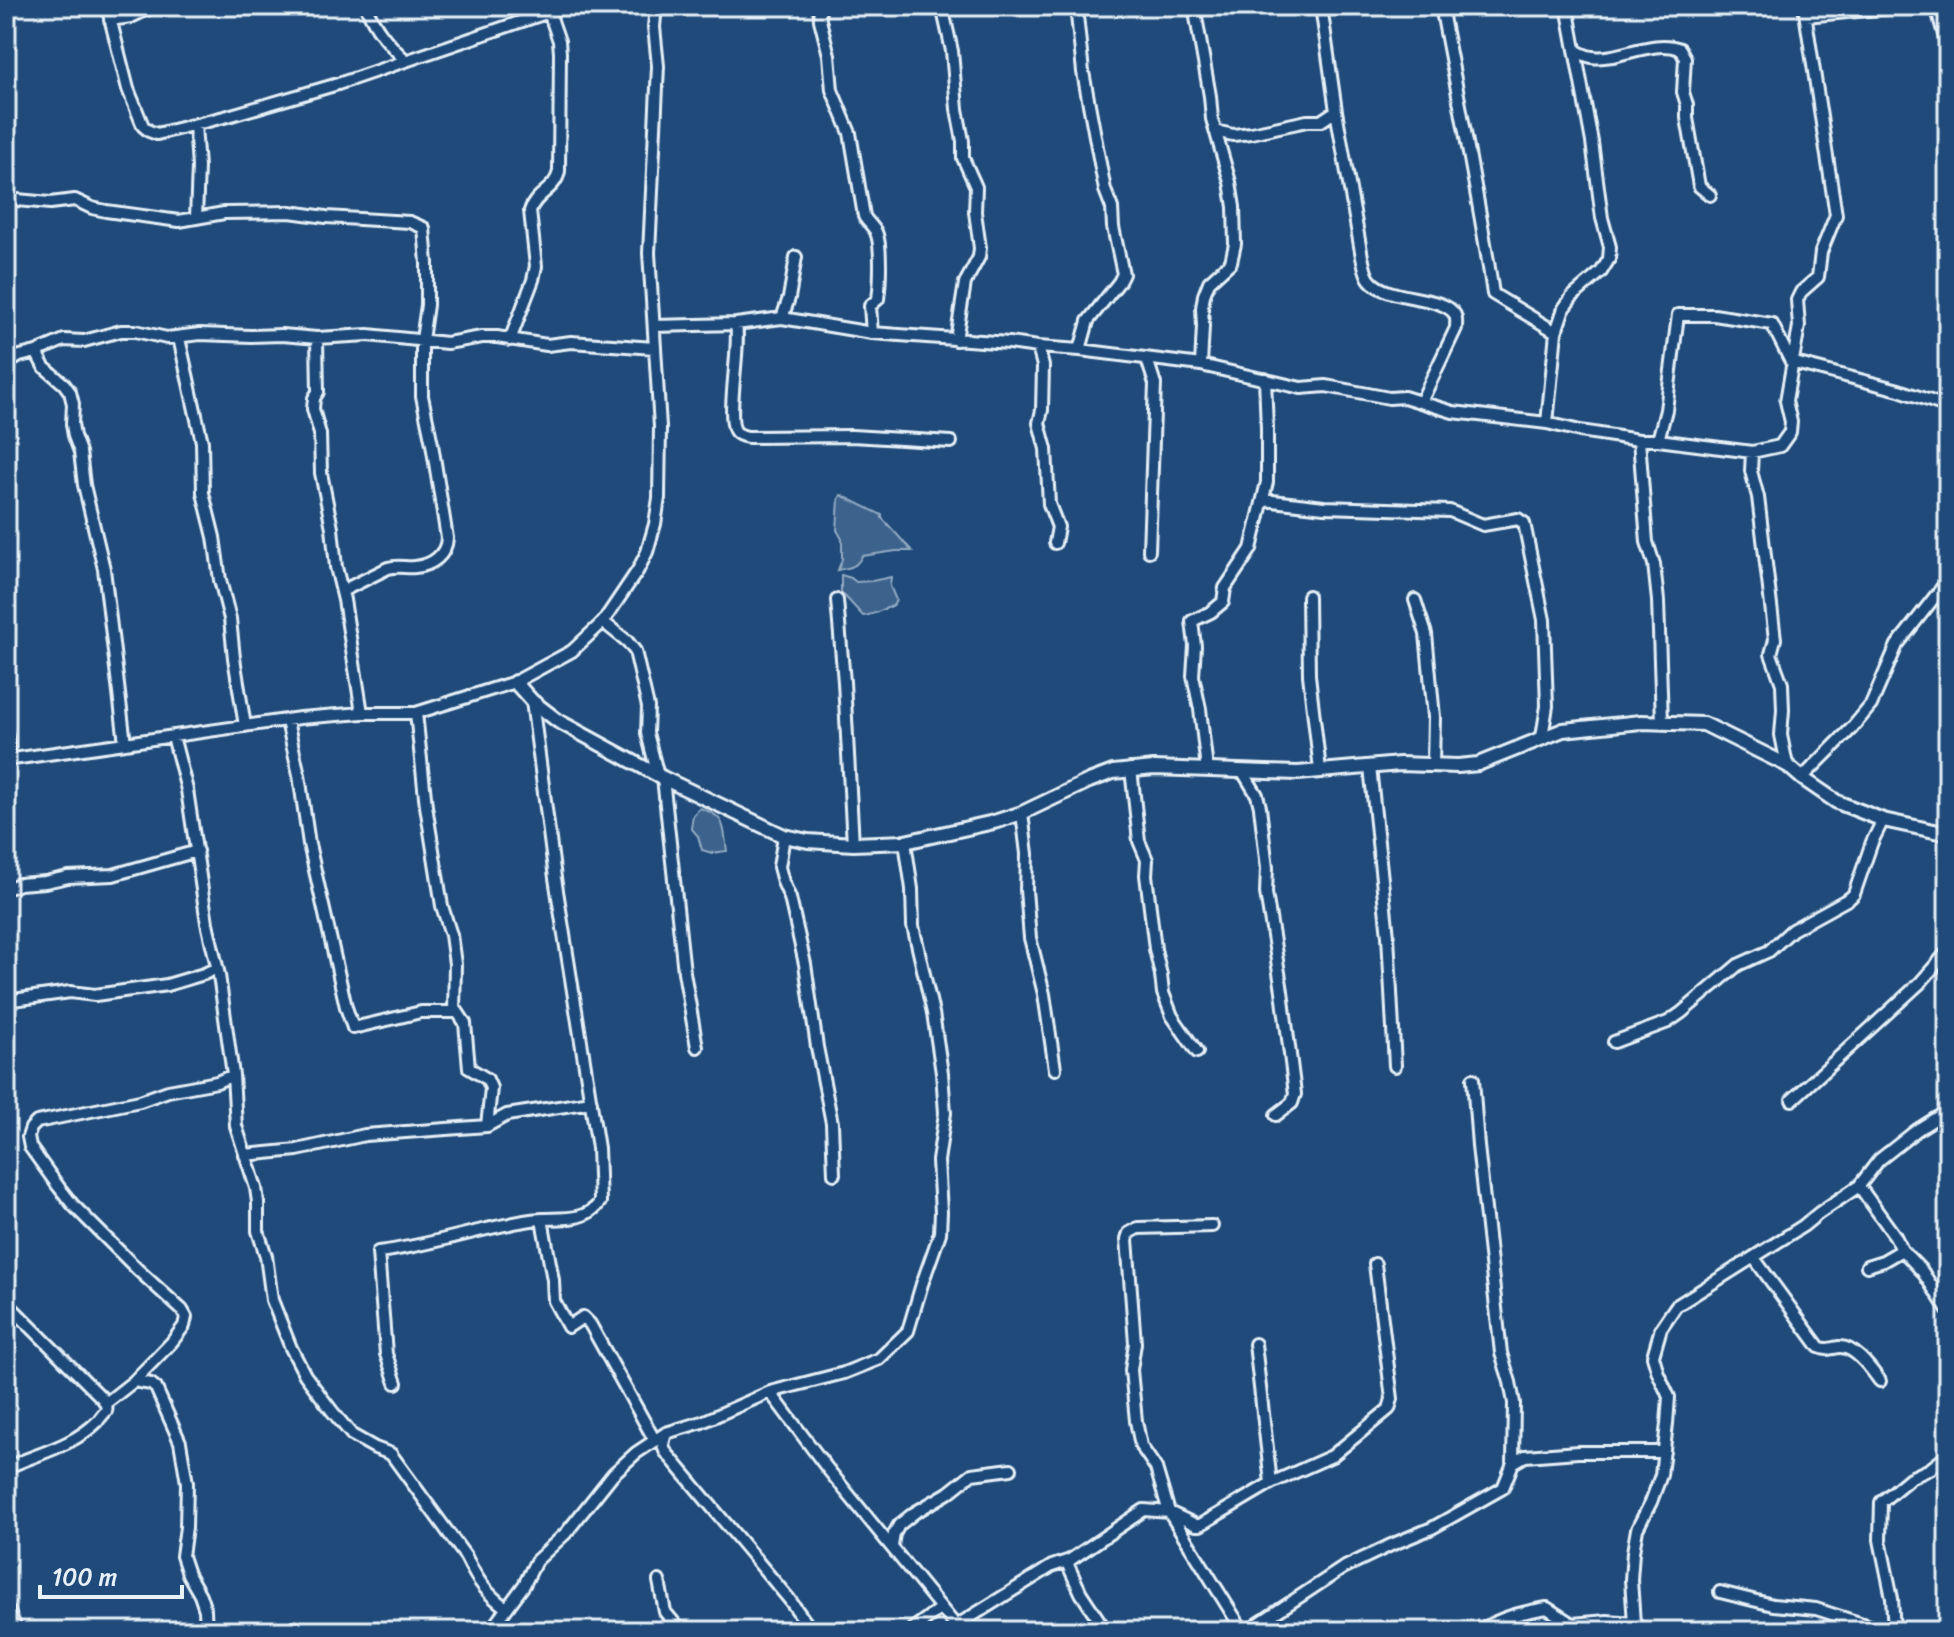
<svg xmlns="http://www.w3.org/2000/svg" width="1954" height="1637" font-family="Sriracha,sans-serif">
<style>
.green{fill:#3c628c;stroke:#92aac2;stroke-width:2}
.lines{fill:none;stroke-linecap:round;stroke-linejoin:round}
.minor-casing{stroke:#e8f1f8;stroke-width:16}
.tertiary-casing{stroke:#e8f1f8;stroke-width:18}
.minor{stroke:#1f4a7a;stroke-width:10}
.tertiary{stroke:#1f4a7a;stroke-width:12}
</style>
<rect width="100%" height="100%" fill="#1f4a7a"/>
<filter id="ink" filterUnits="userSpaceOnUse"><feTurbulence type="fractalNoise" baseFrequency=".0125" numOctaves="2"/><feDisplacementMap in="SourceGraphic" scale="16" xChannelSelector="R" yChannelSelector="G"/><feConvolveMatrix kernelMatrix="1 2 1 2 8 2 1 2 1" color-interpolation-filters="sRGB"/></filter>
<g filter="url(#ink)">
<path class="green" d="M841,495L882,515V518L912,551H896L862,556C855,569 850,567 838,570L842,559V539L837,530L839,499Z
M841,575L851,578L856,582L872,581L891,577L890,586L896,600L893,606C882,609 874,615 863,616L841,592Z
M700,808C727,817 723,826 727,851L712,853L702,850L698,836L691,828L693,815Z"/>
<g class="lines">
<g class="minor-casing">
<path id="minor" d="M107,6L128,89L143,126L149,131L157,134L228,116L338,84L549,12L559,6
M366,6C375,29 388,43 405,60
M819,6L820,20L829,55L832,90L850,133L864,216C867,222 873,226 876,232C882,246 880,284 878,299L870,306L872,333
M942,6L952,51L957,109L963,141V158L976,187L975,212L980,248L979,257L965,283L956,340
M1076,6L1083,72L1105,190L1112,208L1113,227L1123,274L1119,282L1088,321L1080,350
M1194,6L1210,96L1212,119L1230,182L1234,207L1235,244L1231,262L1209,282L1204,295L1202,308L1203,326L1201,365
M1321,6L1336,111L1362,257C1364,264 1365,274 1370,280C1387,302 1444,294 1455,315C1457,319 1456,323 1456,328L1421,402
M1441,6C1459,102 1479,198 1493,294L1556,332
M1936,6L1948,49
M1806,16L1909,6
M110,20L131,17L154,6
M1575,50C1580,53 1586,56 1592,57C1618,61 1653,38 1680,49L1685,58L1683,92L1687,105V118L1699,186L1710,195
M195,125L198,167L196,218
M1215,131L1233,135L1251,133L1307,121H1321L1336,111
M6,199L50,203L75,200L92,208L106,211L179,221L224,213L290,212L326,217L410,222L424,228L427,263V305L422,340V396L432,444L447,538C446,555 433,565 415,567C406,568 398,565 388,568L342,591
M782,318L789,298L796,257
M736,324C741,346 725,420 736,432C740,436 743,436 748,437L852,436L951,442
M654,326L736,324L782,318L872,333L1009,343L1038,347L1080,350L1201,365L1301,388L1326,386L1389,398L1404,397L1453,412L1547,423L1580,431L1639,440H1658L1666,410L1678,315H1714L1772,324L1791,362L1899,390L1948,407
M179,338L202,442L203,493L214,537L220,580L230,619L234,658L245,726
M317,338L318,392L314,398L313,409L320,434L321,473L332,528L336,567L344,600L362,713
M510,340L533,280L536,266L530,211C535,193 556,190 559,171L560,53L559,41L549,12
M1038,347L1043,366L1042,410L1039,423L1046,449L1049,504L1058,527L1055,543
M36,352L44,367L64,384L70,392L73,404L72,424L74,436L80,452L84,485L104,569L125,743
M1147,359L1155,384L1149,551
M6,364L20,356L36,352L64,340L84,341L121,331H135L167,338L200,334L251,336L282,335L317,338L368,335L447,343L482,337H497L547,345L571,342L654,348
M1547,423L1556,332L1564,308L1572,297L1601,272L1609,259L1610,247L1602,218L1592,142L1567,6
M1639,440L1647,542L1654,564L1658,601L1662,722
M1658,440L1752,452L1780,446L1790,432L1791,422L1786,401L1799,326L1797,300L1801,292L1818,277L1821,252L1836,215L1804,6
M1752,452L1751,471L1758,497L1775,639L1771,654L1782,684L1783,710L1781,735L1787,765
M1264,500L1324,507L1450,511L1483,525L1518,519L1524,523L1544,620L1547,706L1542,737
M1308,596L1309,675L1320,770
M837,600L844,682L853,844
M1415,600L1426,634L1434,717L1433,766
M603,622L627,641L635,651L648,707L647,733L658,776
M416,713L426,806L442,906L451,935L455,964L454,1012L457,1011L465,1023L469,1068L487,1079L491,1088L487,1126
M287,721L299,775L309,844L346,1007L353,1028L421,1012H454
M6,731L10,759
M173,736L187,790L207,923L219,975L233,1075L236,1126L256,1188L258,1202V1231L266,1256L272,1300L291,1348L305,1375L332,1411L352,1435L375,1448L391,1454L466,1557C477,1580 486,1593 506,1608
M6,760L300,718L362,713H416L515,682L572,651L603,622L638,570L647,552L655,524L659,498L660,427L649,253L658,66L654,27L656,6
M1370,767L1388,936L1395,1066
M1131,769L1139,841L1147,860L1146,875L1155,949L1161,975L1163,993L1172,1016L1197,1052
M1207,769L1200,709L1193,676L1195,646L1192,621L1211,612L1223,602L1225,588L1251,549L1267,482V429L1265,379
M1243,772L1257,795L1260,807L1267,868L1266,893L1282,991L1295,1094L1292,1103L1276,1115
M663,778L684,972L697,1047
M1802,778L1852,728L1871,705L1897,645L1948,580
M1022,813L1027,854L1026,890L1030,938L1044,994L1055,1069
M784,836L779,867L783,882L790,898L805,964L817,1047L832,1123L834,1174
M6,889L19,884L45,882L68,877L113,875L197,851
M6,1001L70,992L95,995L167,985L204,974L217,968
M1614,1042L1668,1022L1681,1013L1738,965L1769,951L1792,930L1850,898L1854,894L1872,842L1883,820
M1473,1079L1478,1146L1501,1353L1510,1382L1514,1403L1513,1463
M1792,1100L1920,983L1948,951
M245,1155L297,1150L365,1135L487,1126L507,1115L591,1102
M1859,1186L1895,1236L1902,1250L1883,1261L1867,1266
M542,1219L553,1280L554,1301L568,1327L583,1317L590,1324L655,1441
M1212,1226L1138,1228L1129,1233L1127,1239L1135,1343L1131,1370L1136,1421L1141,1446L1156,1468L1169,1512L1243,1631
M1902,1250L1922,1271L1948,1311
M1754,1258L1819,1347C1828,1351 1830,1348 1839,1347C1855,1346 1871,1369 1880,1381
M6,1302L103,1399C105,1403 108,1405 106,1411C106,1411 98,1420 98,1421C72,1447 38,1453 6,1468
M1255,1344L1271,1483
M134,1381L151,1384L156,1388L180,1442L187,1483L186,1527L182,1556L188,1574L200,1595L205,1610L206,1631
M396,1383L386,1354L378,1252C430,1246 479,1228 531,1220C555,1216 584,1225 600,1202L598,1148L555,878L532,701
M770,1392L827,1468L960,1631
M106,1403L134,1381L171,1343L184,1326L186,1317L182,1310L138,1270L73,1205L58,1186L30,1147L28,1137L31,1128L37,1122L140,1101L168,1091L217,1082L233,1075
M666,1433L663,1444L665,1451L789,1599L812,1631
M892,1546L894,1534L899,1525L914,1513L948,1493L972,1474L1011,1469
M659,1581L665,1612L681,1631
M1720,1592L1773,1605L1816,1609L1885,1631
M6,1606L17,1631
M1634,1623L1631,1580L1633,1552L1637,1529L1651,1502L1661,1475L1667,1424L1669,1397L1658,1373L1653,1356L1661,1328L1676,1306L1803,1226L1819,1213L1859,1186L1879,1160L1917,1130L1941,1115L1948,1106
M956,1626L1052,1566L1070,1560
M490,1631L524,1585L536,1561L566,1533L613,1474L636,1453L666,1433L702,1422L770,1392L844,1373L879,1359L908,1331L922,1284L940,1233L941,1212L938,1161L945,1113L942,1073L933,1013L913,926L912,889L905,842
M910,1631L938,1610L943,1611
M1106,1631L1081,1593L1068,1565L1070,1560L1144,1510L1169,1512L1196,1525H1200L1271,1483L1332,1456L1389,1409L1392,1399L1375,1264
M1250,1631L1258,1624L1343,1568L1391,1545L1432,1528L1503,1488L1513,1463L1525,1456L1578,1452H1664
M1480,1631C1500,1617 1524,1612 1547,1608L1572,1624L1607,1621L1634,1623L1644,1631
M1894,1631L1892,1598L1880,1540L1881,1502L1910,1478L1930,1469L1948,1455"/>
</g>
<g class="tertiary-casing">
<path id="tertiary" d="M515,682L532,701L558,721L663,778L784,836L808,841L853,844L905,842L994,822L1022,813L1089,781L1113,772L1154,768L1298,773L1400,764L1458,766L1478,764L1563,730L1641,722L1704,724L1787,765L1802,778L1837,802L1883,820L1948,834"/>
</g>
<use href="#minor" class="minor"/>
<use href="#tertiary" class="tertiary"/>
</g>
</g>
<rect width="1954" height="1637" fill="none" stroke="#1f4a7a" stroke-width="32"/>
<rect x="16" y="16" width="1922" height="1605" fill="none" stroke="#e8f1f8" stroke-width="3" filter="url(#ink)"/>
<path d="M40 1585v12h142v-12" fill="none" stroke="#e8f1f8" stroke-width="4"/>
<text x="52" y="1585" font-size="24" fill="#e8f1f8" stroke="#1f4a7a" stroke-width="6" paint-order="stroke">100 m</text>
</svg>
